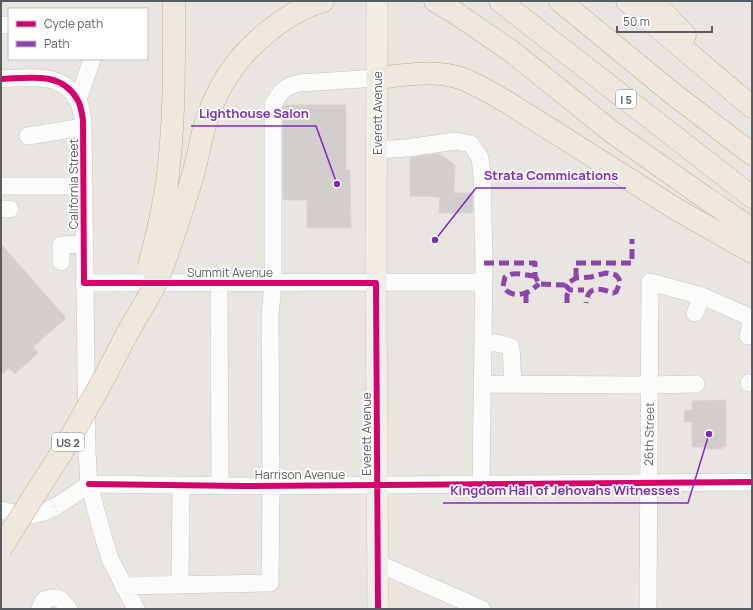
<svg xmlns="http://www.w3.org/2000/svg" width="753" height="610" font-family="Manrope,sans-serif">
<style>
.building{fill:#d1cecc;stroke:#d8d5d1}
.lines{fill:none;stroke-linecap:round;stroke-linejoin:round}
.minor-casing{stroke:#c5c5c5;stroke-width:18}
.major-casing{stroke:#d2c4af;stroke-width:22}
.highway-casing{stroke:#c0ab90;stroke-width:23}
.minor{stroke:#fcfbfb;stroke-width:17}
.major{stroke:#f2eee5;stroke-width:21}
.highway{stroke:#eee8de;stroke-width:22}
.rail{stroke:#e0e0e0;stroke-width:3;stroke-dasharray:1 5;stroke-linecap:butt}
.highway-bridge-casing{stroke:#c0ab90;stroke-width:23;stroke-linecap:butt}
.highway-bridge{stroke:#eee8de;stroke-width:22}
.quiet{stroke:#8e44ad;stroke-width:5;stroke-dasharray:10 5;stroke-linecap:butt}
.cycleway-casing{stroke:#fff;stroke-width:8}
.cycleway{stroke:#d6006c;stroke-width:6}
.labels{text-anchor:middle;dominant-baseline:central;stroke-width:3.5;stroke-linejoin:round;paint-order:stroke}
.shield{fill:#fff;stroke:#8a8e90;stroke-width:1}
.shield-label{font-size:11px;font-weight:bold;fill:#585d61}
.street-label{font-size:12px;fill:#585d61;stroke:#fff}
.leader{fill:none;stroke:#7b2cbf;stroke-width:1.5}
.callout-dot{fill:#7b2cbf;stroke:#fff;stroke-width:1.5}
.callout-label{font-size:13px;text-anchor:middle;font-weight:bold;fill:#7b2cbf;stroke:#fff;stroke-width:3.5;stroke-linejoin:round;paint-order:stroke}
</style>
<rect width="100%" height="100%" fill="#e9e6e2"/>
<path class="building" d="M284,105H346V170H350L351,228H307V200H283V107Z
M434,154H440L455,165L454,193H472L473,213H439L440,197L410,196V158Z
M1,244L66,318L33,347L38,353L15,374L9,368L1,375Z
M726,400V447H722V449H707V447H692V422H684L685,410H692V401Z"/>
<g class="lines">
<g class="minor-casing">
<path id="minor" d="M1,25H9
M1,79C28,78 61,71 77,99C81,105 82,113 83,120L87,452L89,484L101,529L110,559L136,609
M78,100L92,59
M28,136L83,127
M377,150L407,148L456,141L471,144L480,158L482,174L484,263L481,484
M1,186H84
M1,209H10
M61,262V245L84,244
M84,283L483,282
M219,283L220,486
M695,313L702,296
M748,336L752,320
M483,343H497L511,347L513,384
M749,383H752
M482,384L649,385L696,384
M89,484L242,486L752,482
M1,510C9,512 18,514 26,515C49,515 70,497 89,484
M377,563L482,609
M180,585L181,485
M123,586L270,583L271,486L270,316L273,283V105C280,91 285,86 300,83L377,78
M40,609L44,600C58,595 61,598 69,609
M648,609L650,282L702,296L752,318"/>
</g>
<g class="major-casing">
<path id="major" d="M377,1L376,283L378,609"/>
</g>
<g class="highway-casing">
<path id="highway" d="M435,1L454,12L511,51L612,132L707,199L752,229
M500,1L752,197
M560,1L672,93L752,154
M627,1L752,107
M652,1L685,35
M377,78C404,75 437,69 463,79C478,85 493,94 507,102L676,209L752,252
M159,225C162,211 165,197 167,182C175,123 174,61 174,1
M176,228C182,208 190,188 195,167C198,156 200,144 203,132C215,89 235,57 270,30C286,17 303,7 323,1"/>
</g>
<use href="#minor" class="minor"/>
<use href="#major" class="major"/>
<use href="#highway" class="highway"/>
<path class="rail" d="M1,419L24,451L112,609"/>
<g class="highway-bridge-casing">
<path id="highway-bridge" d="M149,266L159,225
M1,548L65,447L102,382L128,332L152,291L163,266L176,228"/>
</g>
<use href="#highway-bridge" class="highway-bridge"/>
<path class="quiet" d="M484,263H535V276L539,284L565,285L576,278L591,277L606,273L616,275L619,279L620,283L616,292L613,293C600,288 588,285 586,303
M535,276C524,276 515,270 505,277L503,286C507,294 516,296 525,293C530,292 535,287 539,284
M576,278V263H632V239
M565,285L570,290H584
M526,303V293
M567,303V295L570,290"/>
<g class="cycleway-casing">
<path id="cycleway" d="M1,79C28,78 61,71 77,99C81,105 82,113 83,120L84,283H376L378,609
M89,484L242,486L752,482"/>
</g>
<use href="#cycleway" class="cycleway"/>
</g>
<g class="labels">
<g class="shield">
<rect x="616" y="90" width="20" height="18" rx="3"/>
<rect x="52" y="433" width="32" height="18" rx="3"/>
</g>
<g class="shield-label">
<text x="626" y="99">I 5</text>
<text x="68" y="442">US 2</text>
</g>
<g class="street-label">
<text transform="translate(377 113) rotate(-90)">Everett Avenue</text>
<text transform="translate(73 184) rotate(-90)">California Street</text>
<text x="230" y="272">Summit Avenue</text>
<text transform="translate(366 434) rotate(-90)">Everett Avenue</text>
<text transform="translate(649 434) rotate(-89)">26th Street</text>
<text x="300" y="474">Harrison Avenue</text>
</g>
</g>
<path class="leader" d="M337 184L316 126H191M435 240L476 188H626M709 434L688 503H443"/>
<g class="callout-dot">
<circle cx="337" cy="184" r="4"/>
<circle cx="435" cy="240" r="4"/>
<circle cx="709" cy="434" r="4"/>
</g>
<g class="callout-label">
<text x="254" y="118">Lighthouse Salon</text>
<text x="551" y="180">Strata Commications</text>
<text x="565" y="495">Kingdom Hall of Jehovahs Witnesses</text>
</g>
<rect width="753" height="610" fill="none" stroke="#585d61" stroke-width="4"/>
<rect x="8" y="8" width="140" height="52" fill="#ffffff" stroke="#bcbec0"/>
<rect x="16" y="21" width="20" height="6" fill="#d6006c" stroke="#bcbec0"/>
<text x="44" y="28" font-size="12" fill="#585d61">Cycle path</text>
<rect x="16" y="41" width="20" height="6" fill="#8e44ad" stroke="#bcbec0"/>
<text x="44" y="48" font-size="12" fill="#585d61">Path</text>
<path d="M617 26v6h95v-6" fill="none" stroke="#585d61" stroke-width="2"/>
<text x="623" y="26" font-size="12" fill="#585d61" stroke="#ffffff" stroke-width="3" paint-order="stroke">50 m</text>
</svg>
